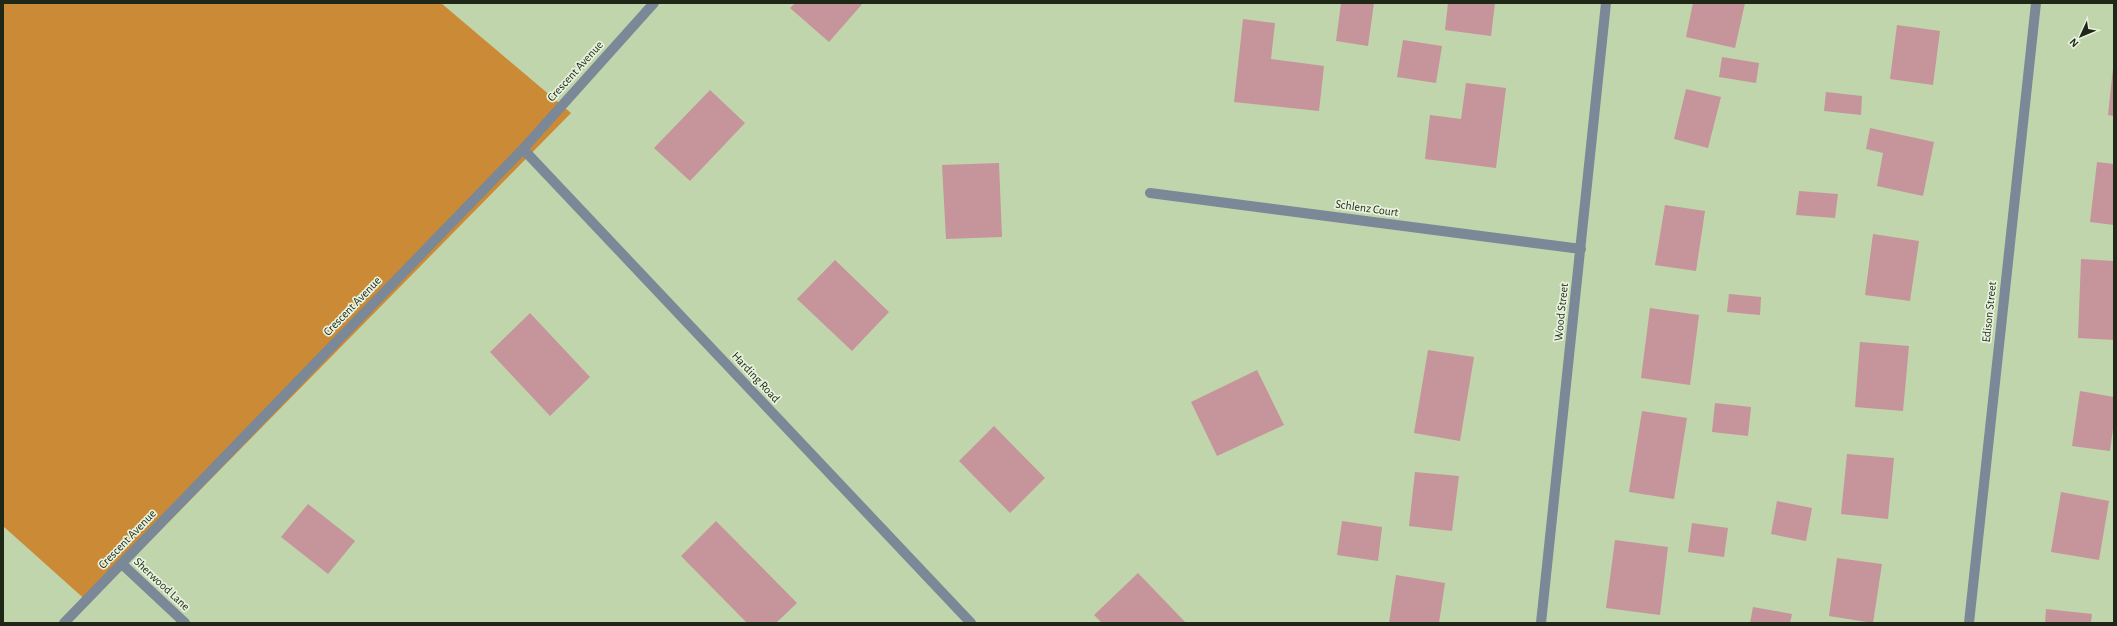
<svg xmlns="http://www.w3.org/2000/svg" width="2117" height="626" font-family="'Alegreya Sans',sans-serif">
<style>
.forest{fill:#cb8a35}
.building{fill:#c6949b}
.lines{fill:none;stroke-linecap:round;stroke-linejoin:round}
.minor{stroke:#7a8897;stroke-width:10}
.labels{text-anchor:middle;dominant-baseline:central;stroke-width:3.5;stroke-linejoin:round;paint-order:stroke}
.street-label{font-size:12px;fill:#1f2717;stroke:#e7f2dd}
</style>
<rect width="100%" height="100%" fill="#c0d5ab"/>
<path class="forest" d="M3,3H441L571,113L89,603L3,526Z"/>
<path class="building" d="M795,3H863L829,42L790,8Z
M1341,3H1374L1368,46L1336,41Z
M1448,3H1495L1491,36L1445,30Z
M1693,3H1745L1735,48L1686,37Z
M1243,19L1275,23L1271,59L1324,66L1319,111L1234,102Z
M1897,25L1940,31L1933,85L1890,79Z
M1403,40L1442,46L1436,83L1397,77Z
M1722,57L1759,63L1756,83L1719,77Z
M2113,68L2114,69V116L2108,115Z
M1466,83L1506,88L1496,168L1425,159L1430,115L1461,119Z
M1686,89L1721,97L1708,148L1674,139Z
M710,90L745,123L690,181L654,148Z
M1826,92L1862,96L1861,115L1824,111Z
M1870,128L1934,142L1923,196L1877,186L1883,153L1866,149Z
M2097,162L2114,164V225L2090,222Z
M999,163L1002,237L946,239L942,165Z
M1799,191L1838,194L1835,218L1796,215Z
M1665,205L1705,211L1696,271L1655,265Z
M1873,234L1919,241L1910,301L1865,295Z
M2081,259L2114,261V340L2078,338Z
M835,260L889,312L852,351L797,299Z
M1729,294L1761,297L1760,315L1727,312Z
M1650,308L1699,315L1690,385L1641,378Z
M530,313L590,377L550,416L490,352Z
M1860,342L1909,346L1903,411L1855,407Z
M1428,350L1474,357L1460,441L1414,433Z
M1257,370L1284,425L1217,456L1191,402Z
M2080,391L2114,397V421L2110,451L2072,446Z
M1715,403L1751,407L1748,436L1712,432Z
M1642,411L1687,418L1674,499L1629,492Z
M994,426L1045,478L1010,513L959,461Z
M1847,454L1894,458L1888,519L1841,514Z
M1415,472L1459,476L1452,531L1409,526Z
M2061,492L2109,501L2099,560L2051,552Z
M1777,501L1812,508L1806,541L1771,534Z
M308,504L355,541L328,574L281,537Z
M716,521L797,603L776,623H747L681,556Z
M1342,521L1382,527L1378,561L1337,555Z
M1692,523L1728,528L1724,557L1688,552Z
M1615,540L1668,547L1660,615L1606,608Z
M1837,558L1882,564L1873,623L1829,616Z
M1138,573L1186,623H1102L1094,615Z
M1396,575L1445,583L1439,623H1389Z
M1753,607L1792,614L1790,623H1750Z
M2046,609L2092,614L2091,623H2045Z"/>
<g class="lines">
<path class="minor" d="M523,149L971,623
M1150,193L1581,249
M122,564L185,623
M64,623L523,149L654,3
M1541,623L1606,3
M1969,623L2036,3"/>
</g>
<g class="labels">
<g class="street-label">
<text transform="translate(575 71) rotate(-48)">Crescent Avenue</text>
<text transform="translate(1367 208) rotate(8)">Schlenz Court</text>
<text transform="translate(352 306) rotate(-46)">Crescent Avenue</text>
<text transform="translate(1561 312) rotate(-84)">Wood Street</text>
<text transform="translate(1989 312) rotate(-84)">Edison Street</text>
<text transform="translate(756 377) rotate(47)">Harding Road</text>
<text transform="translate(127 539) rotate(-46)">Crescent Avenue</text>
<text transform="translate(162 584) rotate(43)">Sherwood Lane</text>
</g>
</g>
<rect width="2117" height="626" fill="none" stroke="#1f2717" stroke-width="8"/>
<g transform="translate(2081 36) rotate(226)" stroke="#e7f2dd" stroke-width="3" paint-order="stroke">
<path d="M0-3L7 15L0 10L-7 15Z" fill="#1f2717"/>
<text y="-6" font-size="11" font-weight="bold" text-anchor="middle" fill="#1f2717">N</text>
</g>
</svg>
